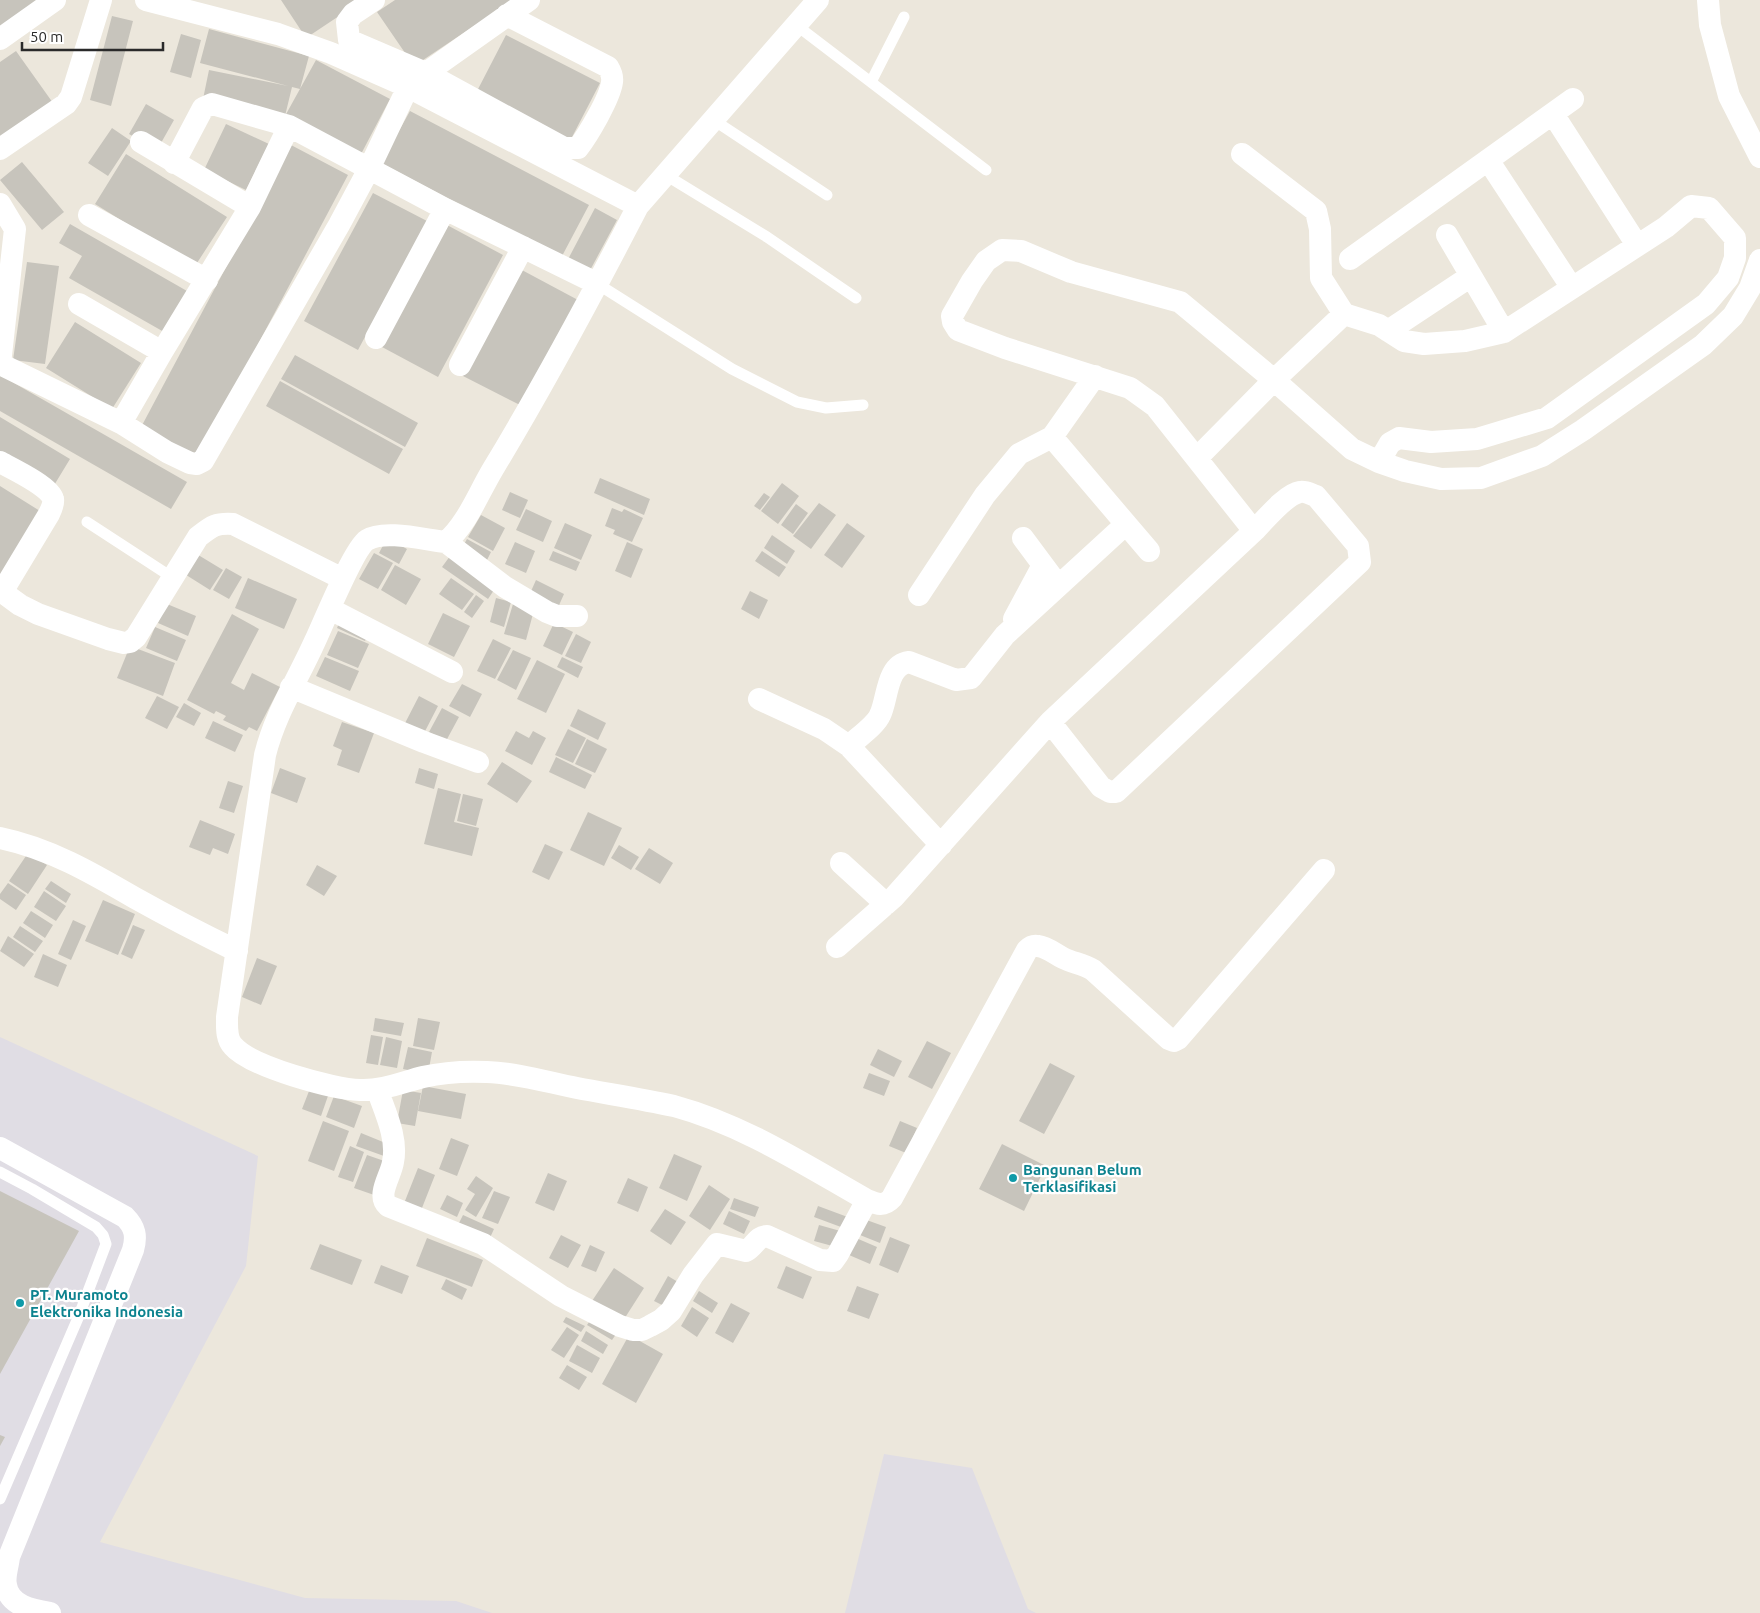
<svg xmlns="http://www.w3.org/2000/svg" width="1760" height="1613" font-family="Ubuntu,sans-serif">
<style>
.industrial{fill:#e0dde4}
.building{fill:#c7c4bc}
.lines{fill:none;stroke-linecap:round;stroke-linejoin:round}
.service{stroke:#fff;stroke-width:11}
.minor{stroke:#fff;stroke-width:22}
.culture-dot{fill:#0f9aa8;stroke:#fff;stroke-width:2}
.labels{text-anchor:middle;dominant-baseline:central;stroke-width:4.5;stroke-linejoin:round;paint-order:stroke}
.culture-label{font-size:15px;font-weight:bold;fill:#0d838f;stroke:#fff;text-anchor:start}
</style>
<rect width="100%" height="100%" fill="#ece7dc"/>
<path class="industrial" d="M0,1037L258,1156L246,1266L100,1542L305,1598L456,1601L492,1613H0Z
M884,1454L972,1468L1028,1609L1036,1613H845Z"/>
<path class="building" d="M0,0H51L0,36Z
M281,0H363L306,38Z
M395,0H513L414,66L377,12Z
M112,16L133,21L111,106L90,100Z
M209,29L309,56L300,89L292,87L285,116L316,60L390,99L360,156L203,99L209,70L288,86L200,63Z
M181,34L201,40L191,78L170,72Z
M506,35L600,83L570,141L476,93Z
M16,51L53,103L0,140V62Z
M146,104L174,120L157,150L129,134Z
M410,111L589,205L561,258L381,163Z
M226,124L269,144L246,190L204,170Z
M112,128L131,141L108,176L88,163Z
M291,145L348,175L196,461L139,431Z
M126,154L227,217L195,266L95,204Z
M22,162L64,212L42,230L0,180Z
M373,193L427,221L358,350L304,321Z
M595,208L617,220L587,276L565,265Z
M70,224L187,291L164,332L69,278L82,256L59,243Z
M447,225L503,255L438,377L382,347Z
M27,262L59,266L45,364L13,360Z
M520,269L578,300L522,406L463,376Z
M75,322L141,363L112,409L46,368Z
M295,355L418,423L405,447L281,379Z
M0,375L187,482L171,509L0,411Z
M280,381L403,449L389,474L266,406Z
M0,417L70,459L53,487L0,454Z
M600,478L650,499L644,515L594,493Z
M782,483L799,496L778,524L761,511Z
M0,486L40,511L0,576Z
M510,492L528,500L520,518L502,510Z
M764,493L770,497L760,510L754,506Z
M819,503L836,515L811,549L793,536Z
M796,504L808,513L793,534L781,525Z
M612,508L622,512L624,509L643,518L632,542L613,534L615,530L605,526Z
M526,509L552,521L543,542L516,530Z
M481,515L505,528L493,551L468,537Z
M565,523L592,535L581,560L554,548Z
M847,523L865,536L842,568L824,555Z
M772,535L795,551L787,564L764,548Z
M387,538L407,549L399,564L379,553Z
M467,539L491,552L486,562L462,548Z
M515,542L535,551L526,573L505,564Z
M627,542L643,549L631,578L615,571Z
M553,551L580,562L576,571L549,560Z
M762,551L786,567L779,577L755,561Z
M453,552L498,584L488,599L442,567Z
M195,553L223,570L210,590L183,573Z
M374,553L393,563L378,589L359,579Z
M395,565L421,579L406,605L381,590Z
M226,568L242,577L229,599L213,590Z
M248,578L297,599L284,629L235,608Z
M451,578L474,594L462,610L439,594Z
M536,580L564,594L556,612L528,598Z
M750,591L768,600L759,619L741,609Z
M476,595L484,601L472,618L464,612Z
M496,598L511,602L504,627L490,622Z
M167,604L196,616L188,636L158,623Z
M513,604L534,610L526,640L504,634Z
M443,613L470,626L454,657L428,644Z
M232,614L259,629L231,683L244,690L252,673L280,687L257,731L249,727L246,731L223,720L226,716L216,711L214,714L187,700Z
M340,621L369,633L365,641L337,628Z
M554,623L573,632L562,655L543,646Z
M155,627L186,640L177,661L146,648Z
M338,631L369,644L358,668L327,655Z
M576,634L591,642L581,663L565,656Z
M493,639L511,648L495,679L477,671Z
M130,646L175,663L163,696L117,678Z
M513,650L531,658L516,690L497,680Z
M325,657L359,671L350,691L316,676Z
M562,657L583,667L578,678L557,667Z
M537,660L565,674L546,713L517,699Z
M462,684L482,694L470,717L449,706Z
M157,696L179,707L167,729L145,718Z
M419,696L438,706L421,739L402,729Z
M184,703L201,713L194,726L176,717Z
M442,708L459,717L446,741L429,732Z
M578,709L606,723L598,740L570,726Z
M213,721L243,735L235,752L205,738Z
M342,722L374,733L359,773L337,765L342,750L333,746Z
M568,729L586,738L573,763L555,755Z
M516,731L529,738L533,731L546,738L532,765L505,751Z
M587,739L607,749L595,773L575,764Z
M556,757L592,775L585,789L549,772Z
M502,762L532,781L517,803L487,784Z
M280,768L306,778L297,803L271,793Z
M419,768L438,774L434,789L415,783Z
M228,781L243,786L234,813L219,808Z
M438,788L461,794L454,822L479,828L472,856L424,844Z
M463,794L483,799L476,826L457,821Z
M588,812L622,828L604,866L570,850Z
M200,820L235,834L228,854L213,848L210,855L189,847Z
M545,844L563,852L549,880L532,872Z
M619,845L639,857L631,870L611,858Z
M649,848L673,863L660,884L635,869Z
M28,853L47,865L28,894L9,881Z
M317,865L337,876L324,896L306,885Z
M51,881L71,894L66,903L45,889Z
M8,883L26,895L16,910L0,899V894Z
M44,891L66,906L56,921L34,907Z
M103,900L135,914L118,955L85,941Z
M31,911L53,925L45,938L23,923Z
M73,920L86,926L71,960L58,954Z
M133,925L145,930L132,959L121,954Z
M20,926L43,941L35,952L13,937Z
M8,936L34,954L24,967L0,951Z
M43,954L67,965L58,987L34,977Z
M257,958L277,966L261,1005L242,997Z
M375,1018L404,1023L401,1036L373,1031Z
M418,1018L440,1022L434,1050L413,1046Z
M371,1035L383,1037L378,1065L366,1063Z
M386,1037L402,1041L397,1068L380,1065Z
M927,1041L951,1053L932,1089L908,1077Z
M408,1047L432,1052L428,1074L403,1069Z
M878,1049L902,1061L894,1077L870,1065Z
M1050,1063L1075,1076L1044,1134L1019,1121Z
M869,1073L890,1081L884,1096L863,1088Z
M311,1086L329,1093L321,1116L302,1109Z
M423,1086L466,1094L461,1119L418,1111Z
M403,1090L421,1093L415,1126L397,1123Z
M334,1096L362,1106L354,1128L326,1117Z
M323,1121L349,1131L334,1171L308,1161Z
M900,1121L917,1128L906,1153L889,1146Z
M361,1133L388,1144L384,1156L356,1146Z
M451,1138L469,1145L457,1176L439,1169Z
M1002,1144L1046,1166L1024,1211L979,1189Z
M350,1146L364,1152L353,1182L338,1177Z
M674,1154L702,1166L687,1201L659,1188Z
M367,1155L390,1163L377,1196L354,1188Z
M418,1168L435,1175L420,1213L403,1206Z
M548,1173L567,1181L554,1211L535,1203Z
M476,1176L493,1188L476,1217L465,1210L475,1194L467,1189Z
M628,1178L648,1187L638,1212L617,1203Z
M709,1185L730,1199L710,1230L689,1216Z
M0,1191L79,1231L0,1374Z
M494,1191L510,1197L498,1224L482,1218Z
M447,1195L463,1203L457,1217L440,1209Z
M734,1198L759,1207L755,1217L730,1209Z
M818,1206L853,1219L849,1230L814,1217Z
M665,1209L686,1222L671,1245L650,1231Z
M729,1211L750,1221L744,1234L723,1224Z
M463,1215L494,1229L488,1242L457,1227Z
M861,1218L886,1227L880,1243L855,1233Z
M819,1225L844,1232L840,1248L814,1241Z
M561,1235L581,1245L568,1268L549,1258Z
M849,1235L877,1247L870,1264L842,1252Z
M890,1237L910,1245L898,1273L879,1265Z
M427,1238L483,1260L472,1287L416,1266Z
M320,1244L362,1260L352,1285L310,1269Z
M590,1245L605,1252L596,1272L581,1266Z
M381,1265L409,1276L402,1294L374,1283Z
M786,1266L812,1277L803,1299L777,1288Z
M614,1268L644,1288L621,1324L590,1304Z
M668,1276L683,1285L670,1309L654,1301Z
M446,1279L467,1289L462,1300L441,1289Z
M857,1286L879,1294L869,1319L847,1311Z
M699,1291L718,1303L712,1313L693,1301Z
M731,1303L750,1313L733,1343L715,1333Z
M692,1307L709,1318L697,1337L681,1326Z
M594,1315L619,1330L612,1340L587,1325Z
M566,1317L585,1326L581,1332L563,1322Z
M567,1327L579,1335L564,1358L551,1350Z
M586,1331L608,1345L603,1354L581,1341Z
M629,1335L663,1354L636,1403L602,1384Z
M577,1345L600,1358L592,1373L569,1361Z
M567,1365L587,1377L579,1390L559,1378Z
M0,1435L5,1437L0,1446Z"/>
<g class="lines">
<path class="service" d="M796,25L986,170
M871,82L904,17
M712,119L827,195
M664,174L767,237L856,298
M596,283L732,369L797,402L826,408L863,405
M87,522L173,578
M0,1172L32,1189L96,1227L103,1235L106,1244L78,1318L0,1499"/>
<path class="minor" d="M146,0L278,34L331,53L408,87L638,206C592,295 545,383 493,469C478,494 467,524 446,542C426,540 384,529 367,540C354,548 324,622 315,641C298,679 275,714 265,755L227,1017C227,1027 226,1039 233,1046C251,1067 333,1089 360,1090C382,1091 403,1082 423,1077C445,1072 465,1071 487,1072C517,1073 547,1082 577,1088C609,1094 642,1099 674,1106C744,1125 805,1165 867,1200C877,1204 884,1207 892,1198L1027,950C1030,947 1033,945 1038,946C1047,947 1055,954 1063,958C1073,963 1083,964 1093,970L1169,1039L1174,1041L1178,1039L1324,870
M374,0L353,14L347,22L349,40L426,73L564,148H578C588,135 610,98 612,82C613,76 611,72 608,67L507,15
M1708,0L1710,25L1729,96L1760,157
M0,39L55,0
M426,73L529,0
M1553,114L1637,245
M141,142L250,207
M0,149L66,104L71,97L101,0
M1242,154L1316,211L1320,229L1321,278L1344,314
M1488,160L1572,288
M174,163L203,108L212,104L289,126L445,209L596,283
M0,204L15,229L0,364
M638,206L818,0
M89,215L207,280
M1447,235L1504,332
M1350,259L1573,99
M79,304L162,352
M1388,331L1471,276
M376,338L445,209
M0,364L121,423L167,452L190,463L197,464L203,461L339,225L369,169L408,87
M460,365L523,247
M1095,376L1052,437L1149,551
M121,423L162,352L250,207L289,126
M1197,458L1274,380L1344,314L1379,325L1404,341L1424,344L1465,341L1504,332L1666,227L1691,206L1709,208L1735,238V258L1728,278L1706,304L1547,418L1477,439L1431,442L1399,438L1390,443L1379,462
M0,462C11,468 51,487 53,499C54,504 51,510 49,514L2,592L0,590
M1254,531C1265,520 1286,494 1300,492C1306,491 1310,494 1316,496L1358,546L1360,562L1116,792H1110L1101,787L1050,722L1254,531L1155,406L1130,388L1005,348L958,330L953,322L952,316L972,281L986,261L1002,250L1021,251L1071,272L1180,302L1274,380L1352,449L1379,462L1405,471L1441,479L1481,478L1542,456L1583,430L1703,345L1733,316L1750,288L1760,260
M1023,538L1052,577
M446,542L505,587L547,612L557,616H577
M2,592L20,605L38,614L108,639L124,643L130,642L136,637L198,537C212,526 215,523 233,524L343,579
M919,595L985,495L1019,454L1052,437
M330,609L452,672
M1014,619L1043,565
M291,687L424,742L478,762
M759,699L824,729L849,746L941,845
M849,746C857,738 876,725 880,715C888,699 886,665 909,662L956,680L971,678L1005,635L1126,524
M0,838C49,848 92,873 135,898C169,917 202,934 237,951
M841,863L886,904
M837,947L894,897L1050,722
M377,1089C385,1112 398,1138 393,1162C391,1176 376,1195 388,1206L483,1244L561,1296L620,1326L633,1330H642L650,1326L661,1320L671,1311L693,1275L717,1244L746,1251C754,1247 757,1236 767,1236L820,1260L833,1261L838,1254L867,1200
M0,1148L125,1217C135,1227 137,1236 133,1250L9,1557C8,1566 4,1577 6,1585C9,1606 33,1610 50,1613"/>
</g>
<g class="culture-dot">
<circle cx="1013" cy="1178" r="5"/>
<circle cx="20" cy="1303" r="5"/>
</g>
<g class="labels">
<g class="culture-label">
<text x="1023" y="1169">Bangunan Belum<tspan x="1023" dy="17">Terklasifikasi</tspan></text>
<text x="30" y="1294">PT. Muramoto<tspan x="30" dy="17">Elektronika Indonesia</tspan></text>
</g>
</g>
<path d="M22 42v8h141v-8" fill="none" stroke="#2a2a2a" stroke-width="2.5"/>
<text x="30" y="42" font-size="15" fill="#2a2a2a" stroke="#ffffff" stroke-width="4" paint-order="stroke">50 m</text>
</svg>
